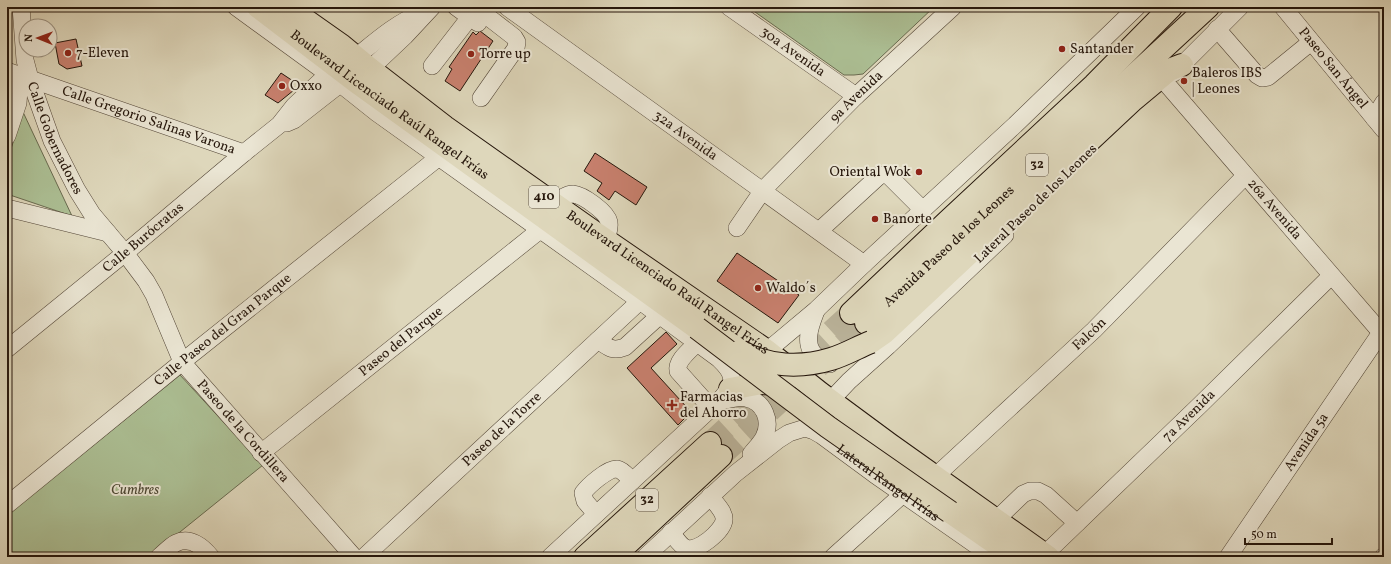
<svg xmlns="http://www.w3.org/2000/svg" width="1391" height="564" font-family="Vollkorn,serif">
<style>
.green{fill:#acbf94;stroke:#696b50}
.building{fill:#c8806e;stroke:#26170c}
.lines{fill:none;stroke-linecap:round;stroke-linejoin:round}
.major-tunnel{stroke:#b9b198;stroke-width:22;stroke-dasharray:22 11;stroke-linecap:butt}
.minor-casing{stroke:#544738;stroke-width:18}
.major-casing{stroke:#26170c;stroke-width:24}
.minor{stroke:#eae5d3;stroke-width:17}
.major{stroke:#ded7bb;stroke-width:22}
.major-bridge-casing{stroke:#26170c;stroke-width:24;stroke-linecap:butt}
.major-bridge{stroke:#ded7bb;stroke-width:22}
.poi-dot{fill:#8f2418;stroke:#eae5d3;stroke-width:1.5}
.labels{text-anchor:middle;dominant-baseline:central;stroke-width:4;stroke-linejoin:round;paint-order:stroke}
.shield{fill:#eae5d3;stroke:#615548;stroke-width:1}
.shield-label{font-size:13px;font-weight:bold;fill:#26170c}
.poi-label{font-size:14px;fill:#26170c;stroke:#eae5d3;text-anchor:start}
.street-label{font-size:14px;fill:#26170c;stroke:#eae5d3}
.park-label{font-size:14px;font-style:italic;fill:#4e4935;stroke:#eae5d3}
</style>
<rect width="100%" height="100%" fill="#ded7bb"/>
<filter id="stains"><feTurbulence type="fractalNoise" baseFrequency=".005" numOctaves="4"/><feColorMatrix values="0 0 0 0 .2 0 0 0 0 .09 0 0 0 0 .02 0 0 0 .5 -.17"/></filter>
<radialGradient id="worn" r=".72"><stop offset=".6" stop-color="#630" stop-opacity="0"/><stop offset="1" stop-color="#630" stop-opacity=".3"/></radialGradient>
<path class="green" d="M748,7H934L863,74L854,75H844Z
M23,112L72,216L7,194V161Z
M180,375L263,465L149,557H7V515Z"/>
<path class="building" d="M480,31L493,41L460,91L445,81L452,69L449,67L473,32L476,35Z
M76,39L82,66L67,69L59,64L55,43Z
M281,73L293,81L294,90L278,103L265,95Z
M595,153L647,187L636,205L615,191L609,200L597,191L602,183L584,171Z
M737,253L799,295L778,323L717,281Z
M666,332L677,344L651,368L691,412L678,425L627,368Z"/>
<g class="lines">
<path class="major-tunnel" d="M710,443L851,313
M721,456L866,323"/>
<g class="minor-casing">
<g id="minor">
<path id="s1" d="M21,7L25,60L30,79L52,141L77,190L92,214L125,253L146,281L154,295L182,362L354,557"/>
<path d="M236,7L328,74L377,113L640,301L719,359C738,377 734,385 718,402L550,557"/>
<path d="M456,7L478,23"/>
<path id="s2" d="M507,7L864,264"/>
<path id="s3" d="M729,7L856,96"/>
<path id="s4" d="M1283,7L1384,130"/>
<path d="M1217,29L1257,75L1262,78L1268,77L1311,42"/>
<path d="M355,58C376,41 396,23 421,13"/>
<path d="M432,66L470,17L476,13H483L514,37L517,42L516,48L481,98"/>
<path d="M370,69L405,36L432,7"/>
<path id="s5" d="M7,71L244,153"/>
<path d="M1174,73L1240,7"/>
<path id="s6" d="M1165,82L1384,336"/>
<path d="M1374,118L1384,102"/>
<path d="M287,123L294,120L340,84"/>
<path d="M7,136L18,103L20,76"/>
<path d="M554,204C559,200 566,194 573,194C583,195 607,212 609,222C610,228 608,234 606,240"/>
<path d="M7,208L108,233"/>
<path id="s7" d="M737,228L763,190L856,96L953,7"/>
<path d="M819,231L880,175H888L923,210"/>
<path d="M816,311C811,324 802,345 816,356C820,359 826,362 830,364"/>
<path d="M598,340C608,347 612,352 625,347L659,316"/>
<path d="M696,344C689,351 676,361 678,371L711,408"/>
<path id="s8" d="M7,349L125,253L244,153L279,125L294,106L328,74"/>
<path d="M767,351L816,310L864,264L1015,125L1137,7"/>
<path d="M831,400L849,381L888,346L1005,235"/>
<path d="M718,402C727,400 737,396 746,398C764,401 772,421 764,437C761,443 755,449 751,454"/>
<path id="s9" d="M261,453L540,230"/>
<path id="s10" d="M927,484L1094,330L1245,176"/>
<path id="s11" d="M7,505L182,362L439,157"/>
<path d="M596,514L585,501L583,493C588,486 608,468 617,469C623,470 628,477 632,481"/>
<path d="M996,520L1023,494L1030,491H1038L1046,495L1077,523"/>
<path d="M671,532C675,537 680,546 686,548C697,553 723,531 724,520C725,512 715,503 710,496"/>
<path id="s12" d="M1044,555L1200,405L1331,276"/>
<path d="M159,557C164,553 170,546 176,543C190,536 203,547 211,557"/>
<path id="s13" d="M364,557L640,301"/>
<path id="s14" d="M645,557L736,473L778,440L789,433L805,428L814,431L821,435L874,474L993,557"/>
<path d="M833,557L903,494"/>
<path id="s15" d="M1228,557L1384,328"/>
<path d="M1383,557L1384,556"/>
</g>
</g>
<g class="major-casing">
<g id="major">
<path id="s16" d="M258,7L355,81L697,328"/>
<path id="s17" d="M287,7L341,45L370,69L445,127L591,230L767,351L820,393L889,444L1048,557"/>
<path d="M851,313L948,221L1094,85L1171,7"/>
<path id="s18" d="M866,323L1208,7"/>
<path d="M871,342L884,333L1133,100L1169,70L1182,65"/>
<path d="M730,389L762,383L784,384"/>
<path d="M950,512L1015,557"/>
<path d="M585,557L710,443"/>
<path d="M613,557L721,456"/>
</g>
</g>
<use href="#minor" class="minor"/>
<use href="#major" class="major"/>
<g class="major-bridge-casing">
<path id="major-bridge" d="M697,328L828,427L950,512
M740,351C768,367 801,368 831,359C845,355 858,347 871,342"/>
</g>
<use href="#major-bridge" class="major-bridge"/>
</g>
<g class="poi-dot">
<circle cx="1062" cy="49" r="4"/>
<circle cx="68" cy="53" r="4"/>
<circle cx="471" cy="54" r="4"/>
<circle cx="1184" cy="81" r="4"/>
<circle cx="282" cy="86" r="4"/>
<circle cx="919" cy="172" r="4"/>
<circle cx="875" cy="219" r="4"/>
<circle cx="758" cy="288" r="4"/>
<path d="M670 399h4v4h4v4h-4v4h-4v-4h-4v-4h4z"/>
</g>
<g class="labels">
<g class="shield">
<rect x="1026" y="154" width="22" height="22" rx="3"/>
<rect x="529" y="186" width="30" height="22" rx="3"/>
<rect x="636" y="489" width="22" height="22" rx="3"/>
</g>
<g class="shield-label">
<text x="1037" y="165">32</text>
<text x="544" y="197">410</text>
<text x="647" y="500">32</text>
</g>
<g class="poi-label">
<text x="1070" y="49">Santander</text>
<text x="76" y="53">7-Eleven</text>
<text x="479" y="54">Torre up</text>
<text x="1192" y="73">Baleros IBS<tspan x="1192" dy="16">| Leones</tspan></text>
<text x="290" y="86">Oxxo</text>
<text x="911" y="172" text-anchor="end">Oriental Wok</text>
<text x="883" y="219">Banorte</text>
<text x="766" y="288">Waldo´s</text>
<text x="680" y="397">Farmacias<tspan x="680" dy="16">del Ahorro</tspan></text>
</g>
<g class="street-label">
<text stroke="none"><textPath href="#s3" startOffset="78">30a Avenida</textPath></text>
<text stroke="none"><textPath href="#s4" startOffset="79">Paseo San Ángel</textPath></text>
<text stroke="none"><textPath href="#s7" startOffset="178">9a Avenida</textPath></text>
<text stroke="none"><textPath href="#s16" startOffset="164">Boulevard Licenciado Raúl Rangel Frías</textPath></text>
<text stroke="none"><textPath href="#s5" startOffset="150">Calle Gregorio Salinas Varona</textPath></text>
<text stroke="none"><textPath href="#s2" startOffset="220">32a Avenida</textPath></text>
<text stroke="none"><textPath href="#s1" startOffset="137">Calle Gobernadores</textPath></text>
<text transform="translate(1036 204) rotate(-44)">Lateral Paseo de los Leones</text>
<text stroke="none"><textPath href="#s6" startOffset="168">26a Avenida</textPath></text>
<text stroke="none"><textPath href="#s8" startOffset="176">Calle Burócratas</textPath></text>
<text stroke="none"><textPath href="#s18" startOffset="113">Avenida Paseo de los Leones</textPath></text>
<text stroke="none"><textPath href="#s17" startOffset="470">Boulevard Licenciado Raúl Rangel Frías</textPath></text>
<text stroke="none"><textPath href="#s11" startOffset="278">Calle Paseo del Gran Parque</textPath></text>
<text stroke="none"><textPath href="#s10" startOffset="221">Falcón</textPath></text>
<text stroke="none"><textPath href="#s9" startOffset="179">Paseo del Parque</textPath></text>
<text stroke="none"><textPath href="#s12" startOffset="201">7a Avenida</textPath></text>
<text stroke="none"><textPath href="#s13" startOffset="188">Paseo de la Torre</textPath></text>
<text stroke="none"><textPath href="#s1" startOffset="489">Paseo de la Cordillera</textPath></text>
<text stroke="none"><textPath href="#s15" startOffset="139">Avenida 5a</textPath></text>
<text stroke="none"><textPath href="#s14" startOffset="307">Lateral Rangel Frías</textPath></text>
</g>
<g class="park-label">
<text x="135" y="490">Cumbres</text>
</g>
</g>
<rect width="1391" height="564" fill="none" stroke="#ded7bb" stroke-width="24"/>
<rect x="8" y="8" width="1375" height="548" fill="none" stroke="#26170c" stroke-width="2"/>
<rect x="12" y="12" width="1367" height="540" fill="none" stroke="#26170c"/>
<g transform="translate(38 38) rotate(271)"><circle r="19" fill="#eae5d3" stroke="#9c9383"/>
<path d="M0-3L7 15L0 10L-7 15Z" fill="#8f2418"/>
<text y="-6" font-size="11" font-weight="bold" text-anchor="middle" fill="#26170c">N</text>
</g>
<path d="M1245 538v6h87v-6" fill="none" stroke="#26170c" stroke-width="2"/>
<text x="1251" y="538" font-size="12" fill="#26170c" stroke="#eae5d3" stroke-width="3" paint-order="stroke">50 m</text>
<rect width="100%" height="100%" filter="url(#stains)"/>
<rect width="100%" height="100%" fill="url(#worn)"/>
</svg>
